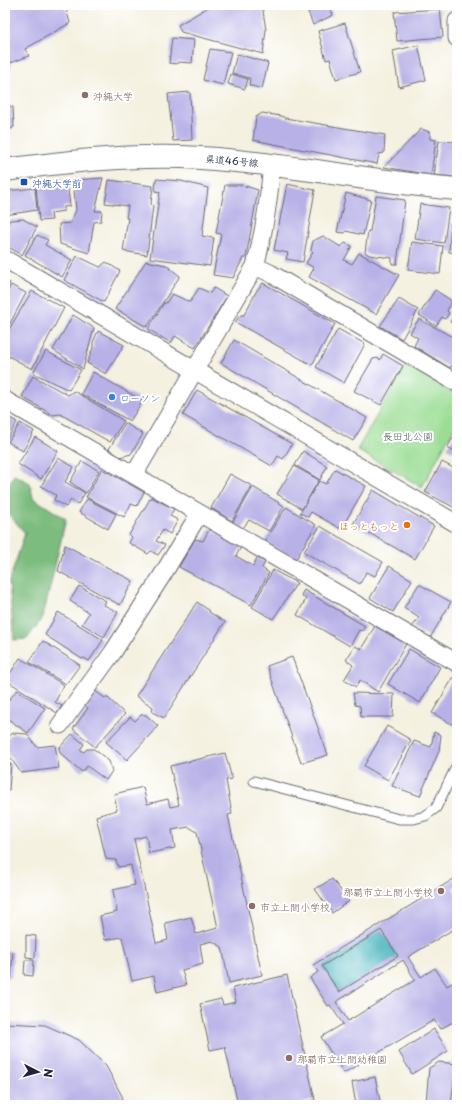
<svg xmlns="http://www.w3.org/2000/svg" width="462" height="1110" font-family="'Playpen Sans','Klee One',sans-serif">
<style>
.green{fill:#9bdd94;stroke:#5e8068}
.forest{fill:#7cbc7e;stroke:#4f6f5c}
.water{fill:#44b3be;stroke:#336a7c}
.building{fill:#b8b1e7;fill-rule:evenodd}
.lines{fill:none;stroke-linecap:round;stroke-linejoin:round}
.lane-casing{stroke:#6c6a75;stroke-width:11}
.street-casing{stroke:#6c6a75;stroke-width:19}
.secondary-casing{stroke:#6c6a75;stroke-width:24}
.lane{stroke:#fff;stroke-width:9}
.street{stroke:#fff;stroke-width:17}
.secondary{stroke:#fff;stroke-width:22}
.education-dot{fill:#8d6e63;stroke:#fff;stroke-width:1.5}
.transit-dot{fill:#1a4fb4;stroke:#fff;stroke-width:1.5}
.shop-dot{fill:#3f7fe0;stroke:#fff;stroke-width:1.5}
.food-dot{fill:#e8710a;stroke:#fff;stroke-width:1.5}
.labels{text-anchor:middle;dominant-baseline:central;stroke-width:4;stroke-linejoin:round;paint-order:stroke}
.education-label{font-size:10px;fill:#785e54;stroke:#fff;text-anchor:start}
.street-label{font-size:10px;fill:#22223b;stroke:#fff}
.transit-label{font-size:10px;fill:#164399;stroke:#fff;text-anchor:start}
.shop-label{font-size:10px;fill:#366cbe;stroke:#fff;text-anchor:start}
.park-label{font-size:10px;fill:#465a56;stroke:#fff}
.food-label{font-size:10px;fill:#c56008;stroke:#fff;text-anchor:end}
</style>
<rect width="100%" height="100%" fill="#fff"/>
<filter id="ink" filterUnits="userSpaceOnUse"><feTurbulence type="fractalNoise" baseFrequency=".025" numOctaves="2"/><feDisplacementMap in="SourceGraphic" scale="8" xChannelSelector="R" yChannelSelector="G"/><feConvolveMatrix kernelMatrix="1 2 1 2 8 2 1 2 1" color-interpolation-filters="sRGB"/></filter>
<filter id="wash" filterUnits="userSpaceOnUse"><feTurbulence type="fractalNoise" baseFrequency=".012" numOctaves="4" result="noise"/><feDisplacementMap in="SourceGraphic" scale="16" xChannelSelector="R" yChannelSelector="G"/><feGaussianBlur stdDeviation="0.9" result="paint"/><feColorMatrix in="noise" values="0 0 0 0 0 0 0 0 0 0 0 0 0 0 0 0 0 1.4 0 .05"/><feComposite in="paint" operator="in"/></filter>
<g filter="url(#wash)">
<rect width="100%" height="100%" fill="#f4f1e0"/>
<path class="green" d="M407,363L457,395V422L422,487L357,450Z"/>
<path class="forest" d="M14,475L30,483L33,498L66,519L43,617L27,639L14,640L9,582L25,533L5,510V492Z"/>
<path class="water" d="M381,930L398,956L339,992L322,966Z"/>
<g id="blocks">
<path class="building" d="M5,5H65L70,23L25,49L29,56L10,63L8,106L13,107L14,127L5,133Z
M212,5H262L266,30L263,54L181,32L178,25Z
M286,5H329L333,15L313,25L307,9L298,12L296,7L290,9L286,7Z
M440,9L443,37L397,41L394,12Z
M345,23L360,72L336,79L330,59L326,60L318,31Z
M172,38L194,40L192,63L178,62L177,64L169,63Z
M418,45L426,80L399,87L393,51Z
M210,49L231,52L223,85L203,80Z
M237,54L268,63L262,89L249,85L250,78L232,73Z
M231,74L248,79L245,89L228,84Z
M190,92L192,140L173,141L168,94Z
M262,113L281,116L285,118L385,135L384,153L379,154L377,164L253,140L256,117Z
M421,129L430,132V139L436,140L431,175L384,167Z
M439,141L457,142V177L434,175Z
M103,178L95,211H102L101,221L94,222L89,253L60,244L59,224L70,223L76,210L73,180Z
M156,179L181,181L208,188L202,236L214,238L210,266L150,258L160,192L155,191Z
M109,180L153,186L151,204L153,206L147,255L123,251L128,218H126L128,206L105,203Z
M67,181L70,206L64,207V211L51,213L52,220L39,221L36,185Z
M287,184L315,190L303,262L286,259L288,253L274,250Z
M225,185H242L258,190L246,258H243L233,278L213,275L221,234L216,233Z
M35,188L37,210L5,215V191Z
M346,193L371,200L363,235L346,231L345,233L337,232Z
M376,196L405,200L397,264H392V258L369,255L365,252L368,231H370Z
M420,204L449,208L444,243L415,239Z
M23,219L37,227L22,255L5,245V240L7,236L5,234V229L10,220Z
M451,223L457,224V253L449,252Z
M37,235L48,240L45,245L72,260L62,277L25,255Z
M323,236L341,247L345,243L352,246L344,260L352,264L359,253L399,275L376,314L309,277L314,268L306,263L313,252L311,250L313,241Z
M412,242L443,246L440,274L408,270Z
M77,256L100,267L106,262L120,271L104,302L64,280Z
M146,261L166,265L180,276L147,327L115,309Z
M5,279L10,283L5,292Z
M263,283L335,324L312,365L235,322L241,315H244L257,290Z
M11,285L26,293L5,333V295Z
M199,288L210,293L214,288L227,296L195,348L175,336L171,343L148,329L164,303H166L172,294L190,302Z
M435,290L452,301L447,311L449,313L445,319L442,317L436,326L419,315Z
M32,291L64,308L32,369L5,354V336Z
M399,299L418,310L402,339L380,326Z
M457,309V325L450,322Z
M73,315L94,328L83,369L53,350Z
M419,319L457,339V362L454,367L451,366L450,368L414,346L418,338L410,333Z
M338,329L365,344L344,383L316,367Z
M98,331L124,345L106,374L87,363L93,348V342Z
M234,340L367,418L353,441L221,363Z
M46,351L81,370L69,390L33,373Z
M383,354L403,366L381,405L354,391L373,359L378,358L380,360Z
M93,372L143,401L130,421L81,394Z
M33,376L68,395L74,391L124,421L110,442L60,414L53,415L22,397Z
M197,390L292,444L283,459L278,456L272,466L183,415Z
M5,415L17,422L5,443Z
M20,423L34,431L23,451L8,442Z
M125,423L143,434L131,454L120,457L109,449Z
M455,434L457,435V453L447,448Z
M35,437L58,451L41,479L18,464Z
M303,451L327,466L320,480L295,465Z
M58,458L74,467L65,482L85,493L78,504L71,500L66,507L54,500L56,495L41,486Z
M82,461L99,471L86,493L70,482Z
M442,462L457,470V509L425,492Z
M294,466L319,480L302,509L277,494Z
M102,469L144,492L137,506L131,504L124,517L86,497Z
M335,469L366,486L341,529L311,512L308,517L300,513L319,481L326,484Z
M230,474L252,486L232,521L211,508Z
M253,487L284,506L269,531L249,520L243,528L233,522Z
M373,490L434,526L415,559L353,524Z
M151,497L174,509L170,516L178,520L170,534L163,530L156,541L165,545L158,555L151,551L148,554L129,543L132,537L129,535Z
M87,499L116,514L108,529L79,512Z
M286,507L316,525L296,559L264,542Z
M320,526L383,562L375,576L366,572L360,584L304,552Z
M210,528L241,547L236,556L253,566L257,558L265,562L262,568L269,573L251,605L179,567L195,539L203,541Z
M65,545L133,581L120,605L58,571Z
M389,566L412,580L393,612L370,598Z
M273,570L297,583L273,619L252,607Z
M419,584L451,602L430,638L412,627L419,618L404,608Z
M79,586L106,601L104,605L118,612L104,637L82,624L89,613L70,601Z
M304,590L365,626L362,631L359,630L350,646L297,615L306,599L301,595Z
M197,602L210,611L209,612L225,622L164,718L152,712L153,707L136,696Z
M58,612L103,640L89,661L84,658L82,659L45,635Z
M375,626L406,644L378,692L360,680L356,687L344,680L353,665L346,660L355,646L361,649Z
M43,641L80,665L66,684L29,662Z
M409,649L440,667L420,703L388,684Z
M292,657L328,755L301,763L267,666Z
M20,658L64,685L55,702L62,706L57,713L6,680Z
M457,677V727L432,713L453,678Z
M92,689L105,698H108L125,714L95,747L73,729L88,708L83,703Z
M17,690L45,708L28,733L5,717V700L8,701Z
M353,693L394,694L393,717H361L360,706L355,705Z
M141,715H146L158,726L127,760L106,742L130,717L135,721Z
M387,726L411,740L388,780L364,766Z
M434,732L441,735L439,751L420,796L392,786L414,741L431,747Z
M13,733L27,734L37,747L55,745L59,768L21,773L5,750V740Z
M72,734L84,744L80,750L84,752L87,749H94L109,761L112,771L106,780L87,766L82,772L60,753L59,748Z
M225,753L232,779L226,780L232,814L228,815L262,975L229,983L222,947L212,941L200,944L203,964L182,970L186,985L157,992L154,976L132,981L122,937L105,940L100,916L117,912L113,890L135,885L131,865L118,867L116,860L106,859L96,816L117,810L114,794L143,787L147,804L168,799L170,807L179,805L170,766ZM189,827L197,832L218,928L196,934L191,917L165,923L168,940L156,943L134,839L146,836L149,853L175,848L172,830Z
M5,763L11,764L9,790L5,789Z
M457,877V885L453,888L457,894V927L408,957L421,977L435,968L447,986L457,980V1024L455,1021L440,1029L434,1020L344,1073L321,1037L343,1024L330,1005L328,1006L310,978L318,972L313,965ZM381,930L398,956L339,992L322,966ZM403,960L415,980L348,1021L336,1002Z
M332,879L349,901L332,913L315,889Z
M26,935L36,936L35,958L26,957Z
M5,951L13,952L11,978H5Z
M25,960H34L33,976L24,975Z
M287,975L315,1100L294,1105H238L225,1047L210,1050L200,1004L221,999L223,1005L236,1002L233,988Z
M5,1023L45,1025L79,1040L106,1066L122,1096L124,1105H5Z
M434,1029L448,1051L412,1074L399,1052Z
M439,1062L456,1064L451,1105L426,1103L429,1068Z
M375,1077L381,1105H356L352,1082Z"/>
</g>
</g>
<g filter="url(#ink)">
<use href="#blocks" fill-opacity="0" stroke="#6c6a75" stroke-width="1"/>
<g class="lines">
<g class="lane-casing">
<path id="lane" d="M254,781L399,819H414L425,816L436,808L457,765"/>
</g>
<g class="street-casing">
<path id="street" d="M457,21V38
M5,259L457,524
M255,266L270,273L457,383
M5,400L457,663
M134,475L255,266C264,234 269,198 272,164
M60,725L113,652L163,574L199,514"/>
</g>
<g class="secondary-casing">
<path id="secondary" d="M5,170C70,161 136,154 201,158C287,163 371,182 457,189"/>
</g>
<use href="#lane" class="lane"/>
<use href="#street" class="street"/>
<use href="#secondary" class="secondary"/>
</g>
</g>
<g class="education-dot">
<circle cx="85" cy="95" r="4"/>
<circle cx="441" cy="891" r="4"/>
<circle cx="252" cy="906" r="4"/>
<circle cx="289" cy="1058" r="4"/>
</g>
<rect class="transit-dot" x="20" y="178" width="8" height="8" rx="2"/>
<circle class="shop-dot" cx="112" cy="397" r="4"/>
<circle class="food-dot" cx="407" cy="525" r="4"/>
<g class="labels">
<g class="education-label">
<text x="93" y="95">沖縄大学</text>
<text x="433" y="891" text-anchor="end">那覇市立上間小学校</text>
<text x="260" y="906">市立上間小学校</text>
<text x="297" y="1058">那覇市立上間幼稚園</text>
</g>
<g class="street-label">
<text transform="translate(232 160) rotate(5)">県道46号線</text>
</g>
<g class="transit-label">
<text x="32" y="182">沖縄大学前</text>
</g>
<g class="shop-label">
<text x="120" y="397">ローソン</text>
</g>
<g class="park-label">
<text x="408" y="435">長田北公園</text>
</g>
<g class="food-label">
<text x="399" y="525">ほっともっと</text>
</g>
</g>
<rect width="462" height="1110" fill="none" stroke="#fff" stroke-width="20"/>
<g transform="translate(38 1072) rotate(96)" stroke="#ffffff" stroke-width="3" paint-order="stroke">
<path d="M0-3L7 15L0 10L-7 15Z" fill="#22223b"/>
<text y="-6" font-size="11" font-weight="bold" text-anchor="middle" fill="#22223b">N</text>
</g>
</svg>
